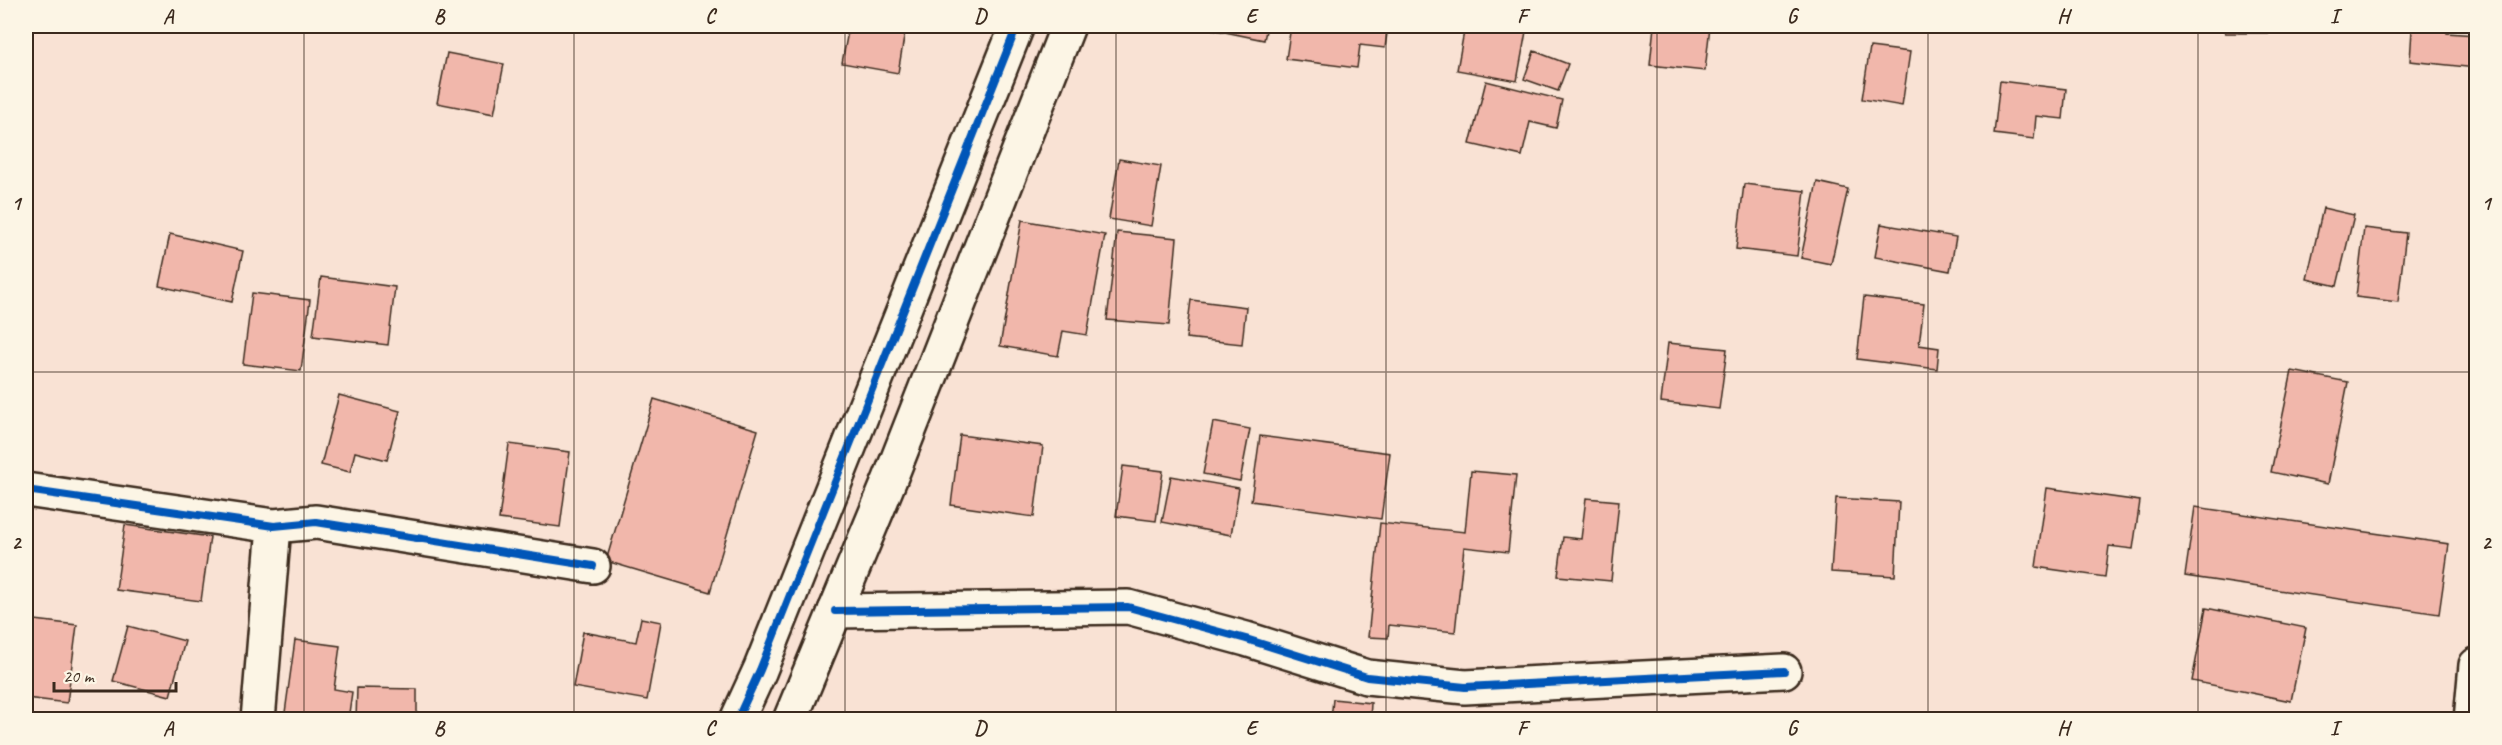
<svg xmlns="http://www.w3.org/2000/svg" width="2502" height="745" font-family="Caveat,sans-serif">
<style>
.building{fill:#f1b7ab;stroke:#3b2a1e;stroke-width:1.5}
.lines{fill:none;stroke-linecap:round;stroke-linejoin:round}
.minor-casing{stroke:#3b2a1e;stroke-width:38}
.tertiary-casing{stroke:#3b2a1e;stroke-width:38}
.minor{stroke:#fcf5e5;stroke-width:33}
.tertiary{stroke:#fcf5e5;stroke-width:33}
.cycleway-casing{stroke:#fcf5e5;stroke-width:11}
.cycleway{stroke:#0057b8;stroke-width:8}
.grid{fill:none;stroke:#3b2a1e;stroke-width:1.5;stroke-opacity:0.55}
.neatline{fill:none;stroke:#3b2a1e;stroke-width:2}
.grid-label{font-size:20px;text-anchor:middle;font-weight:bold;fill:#3b2a1e}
</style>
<rect width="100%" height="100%" fill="#f9e2d4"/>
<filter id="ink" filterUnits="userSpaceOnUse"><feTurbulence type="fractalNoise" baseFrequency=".0167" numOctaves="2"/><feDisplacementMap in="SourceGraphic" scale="12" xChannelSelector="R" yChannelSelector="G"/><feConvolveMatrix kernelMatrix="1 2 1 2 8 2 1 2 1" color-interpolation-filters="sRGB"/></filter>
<g filter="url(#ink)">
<path class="building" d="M849,26H906L898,73L842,63Z
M1196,26H1267L1264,40Z
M1291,26H1388L1385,48L1360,45L1357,68L1286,59Z
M1465,26H1527L1517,81L1457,70Z
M1654,26H1710L1705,71L1650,65Z
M2225,26H2275V33H2225Z
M2389,26H2448L2447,33L2476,35V68L2410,61L2412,30L2389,28Z
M1870,47L1910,52L1902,106L1862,99Z
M1534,51L1568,64L1558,91L1524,79Z
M447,53L504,64L494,114L437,103Z
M1486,81L1562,100L1556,128L1530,122L1522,156L1470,144Z
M2000,81L2066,89L2063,119L2036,116L2034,139L1994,134Z
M1119,159L1161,166L1151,226L1109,219Z
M1817,182L1848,189L1831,264L1801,258Z
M1744,184L1805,191L1797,256L1736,249Z
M2323,208L2354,215L2337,286L2307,279Z
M1022,220L1105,235L1087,335L1063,331L1058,356L1000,346Z
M1881,224L1956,237L1950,271L1875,257Z
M2364,228L2406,233L2398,302L2356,297Z
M1117,232L1177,238L1169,325L1107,320Z
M170,234L243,251L232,302L159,286Z
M321,277L395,287L388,345L313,336Z
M252,293L310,300L301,371L243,364Z
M1864,297L1924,304L1919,345L1939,348L1937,369L1857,359Z
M1191,300L1246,307L1242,344L1186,338Z
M1668,343L1727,349L1719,409L1661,402Z
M2292,371L2348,382L2328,484L2271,472Z
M339,395L400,411L387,460L355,452L350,472L321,465Z
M654,399L758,430L710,592L606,561Z
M1213,422L1250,429L1240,481L1203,474Z
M960,435L1043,446L1034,517L951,505Z
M1260,436L1390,453L1381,519L1251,501Z
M509,444L570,452L560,527L499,519Z
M1123,466L1163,471L1156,521L1116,516Z
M1471,471L1516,475L1508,552L1464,547L1455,632L1389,625L1388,638L1368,637L1380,523L1465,532Z
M1171,476L1239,488L1231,535L1162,522Z
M2047,488L2140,501L2133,549L2109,546L2105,577L2036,567Z
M1586,498L1619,501L1611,581L1558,576L1563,537L1581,539Z
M1836,498L1899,502L1895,576L1831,572Z
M2195,507L2449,544L2439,614L2185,576Z
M125,525L210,537L201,601L116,590Z
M2206,608L2306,628L2291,701L2192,681Z
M641,618L661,622L647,700L573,687L583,632L636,642Z
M26,619L77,625L67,703L26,698Z
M128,626L185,641L170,696L113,681Z
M295,640L340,646L334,689L352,692L348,720H284Z
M357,688L417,689V720H356Z
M1333,699L1371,703L1370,720H1331Z"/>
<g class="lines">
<g class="minor-casing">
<path id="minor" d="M26,490L274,526L316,522L593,566
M835,611L1128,607L1246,639L1367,677L1465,687L1784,671
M258,720L274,526"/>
</g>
<g class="tertiary-casing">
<path id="tertiary" d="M737,720L760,670L1017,26
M790,720L890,479L1068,26
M2471,720L2476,665"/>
</g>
<use href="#minor" class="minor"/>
<use href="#tertiary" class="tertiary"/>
<g class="cycleway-casing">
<path id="cycleway" d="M26,490L274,526L316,522L593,566
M835,611L1128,607L1246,639L1367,677L1465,687L1784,671
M737,720L760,670L1017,26"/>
</g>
<use href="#cycleway" class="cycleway"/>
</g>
</g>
<path class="grid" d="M304,26V720M574,26V720M845,26V720M1116,26V720M1386,26V720M1657,26V720M1928,26V720M2198,26V720M26,372H2476"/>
<rect width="2502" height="745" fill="none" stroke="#fcf5e5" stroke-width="66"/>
<path d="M54 682v9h122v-9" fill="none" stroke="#3b2a1e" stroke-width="3"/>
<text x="63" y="682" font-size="18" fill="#3b2a1e" stroke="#fcf5e5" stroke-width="4.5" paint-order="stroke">20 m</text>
<rect x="33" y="33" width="2436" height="679" class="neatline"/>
<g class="grid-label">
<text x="168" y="23">A</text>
<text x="439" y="23">B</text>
<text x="710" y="23">C</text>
<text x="980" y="23">D</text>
<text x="1251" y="23">E</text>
<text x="1522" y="23">F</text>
<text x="1792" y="23">G</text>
<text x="2063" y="23">H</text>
<text x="2334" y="23">I</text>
<text x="16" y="210">1</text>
<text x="2486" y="210">1</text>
<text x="16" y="549">2</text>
<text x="2486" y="549">2</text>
<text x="168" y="735">A</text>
<text x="439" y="735">B</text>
<text x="710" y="735">C</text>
<text x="980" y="735">D</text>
<text x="1251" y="735">E</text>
<text x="1522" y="735">F</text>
<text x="1792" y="735">G</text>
<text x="2063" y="735">H</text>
<text x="2334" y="735">I</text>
</g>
</svg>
